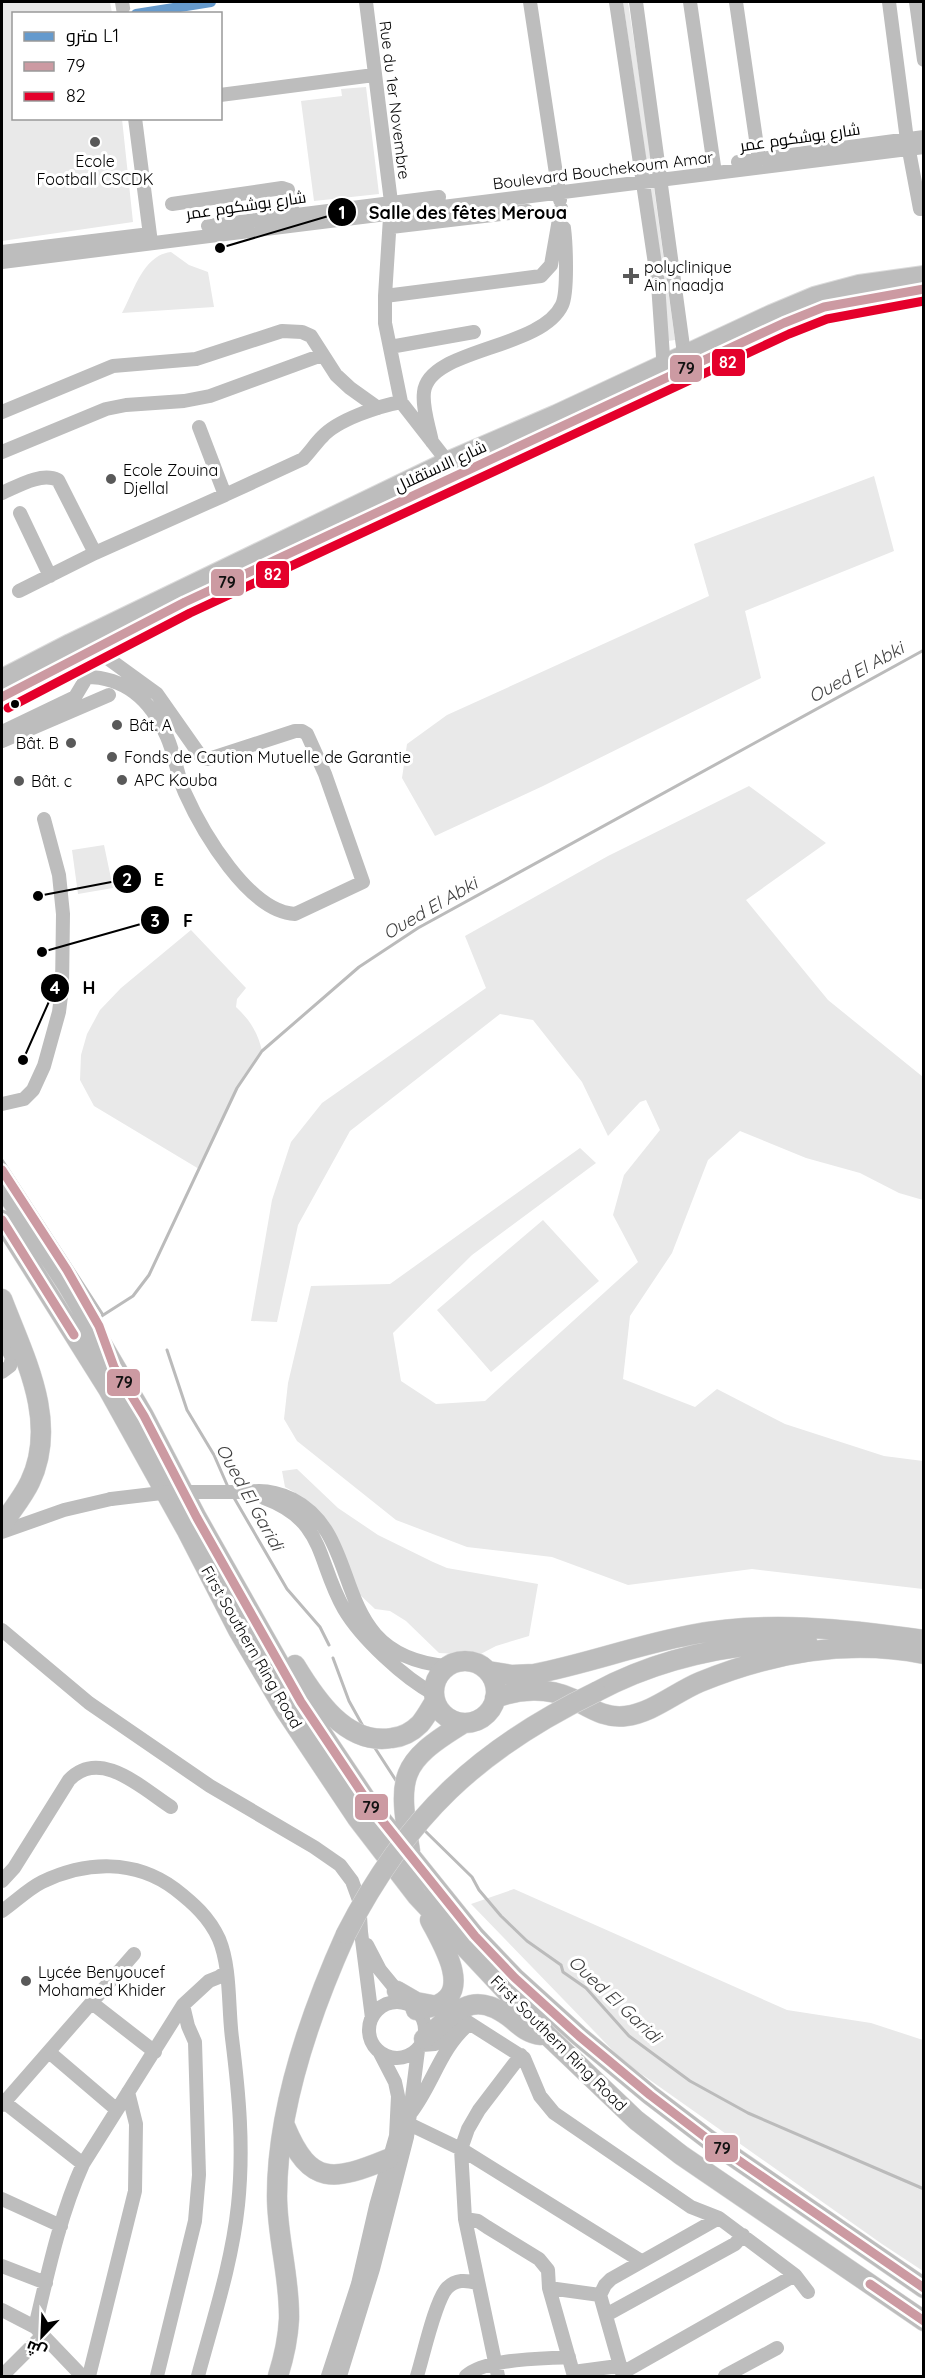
<svg xmlns="http://www.w3.org/2000/svg" width="925" height="2378" font-family="Quicksand,Cairo,sans-serif">
<style>
.green{fill:#e9e9e9}
.lines{fill:none;stroke-linecap:round;stroke-linejoin:round}
.stream{stroke:#bbb;stroke-width:3}
.major-casing{stroke:#dbdbdb;stroke-width:20}
.highway-casing{stroke:#dbdbdb;stroke-width:21}
.minor{stroke:#bdbdbd;stroke-width:14}
.major{stroke:#bdbdbd;stroke-width:18}
.highway{stroke:#bdbdbd;stroke-width:20}
.highway-bridge-casing{stroke:#dbdbdb;stroke-width:21;stroke-linecap:butt}
.minor-bridge{stroke:#bdbdbd;stroke-width:14}
.highway-bridge{stroke:#bdbdbd;stroke-width:20}
.bus-1-casing{stroke:#fff;stroke-width:14}
.bus-2-casing{stroke:#fff;stroke-width:14}
.bus-1{stroke:#cc9aa2;stroke-width:9}
.bus-2{stroke:#e4002b;stroke-width:9}
.metro-1-casing{stroke:#fff;stroke-width:15}
.metro-1{stroke:#659acd;stroke-width:10}
.poi-dot{fill:#595959;stroke:#fff;stroke-width:2}
.bus-dot{fill:#000;stroke:#fff;stroke-width:2}
.labels{text-anchor:middle;dominant-baseline:central;stroke-width:6;stroke-linejoin:round;paint-order:stroke}
.street-label{font-size:16px;fill:#000;stroke:#fff}
.poi-label{font-size:16px;fill:#000;stroke:#fff;text-anchor:start}
.water-label{font-size:18px;font-style:italic;fill:#3f3f3f;stroke:#fff}
.leader{fill:none;stroke:#000;stroke-width:2}
.callout-dot{fill:#000;stroke:#fff;stroke-width:2}
.mark-label{font-size:18px;text-anchor:middle;font-weight:bold;fill:#fff}
.callout-label{font-size:18px;text-anchor:middle;font-weight:bold;fill:#000;stroke:#fff;stroke-width:6;stroke-linejoin:round;paint-order:stroke}
.line-badge{stroke:#fff;stroke-width:2}
.badge-label{font-size:16px;text-anchor:middle;font-weight:bold;fill:#fff}
.pale-badge-label{font-size:16px;text-anchor:middle;font-weight:bold;fill:#111}
</style>
<rect width="100%" height="100%" fill="#fff"/>
<path class="green" d="M2,2H110L112,13L14,14V118L122,119L133,222L2,241Z
M623,2H628L652,158L646,159Z
M366,87L379,194L314,201L301,101L342,96L341,89Z
M654,188L675,340L668,341L648,189Z
M171,252L189,265L208,272L214,307L122,313C134,291 143,255 171,252Z
M874,476L894,551L745,611L761,678L543,786L435,836L402,778L407,744L447,715L709,596L694,544Z
M749,786L826,843L746,900L828,1000L923,1077V1200L899,1193L860,1173L806,1158L740,1131L708,1160L672,1253L630,1316L623,1379L695,1407L717,1389L785,1424L884,1456L923,1461V1589L752,1569L628,1585L552,1557L467,1547L396,1520L297,1441L284,1419L288,1383L311,1286L390,1284L580,1148L596,1163L472,1255L393,1333L401,1381L436,1404L485,1401L638,1262L613,1215L624,1175L660,1130L646,1100L640,1102L608,1136L582,1082L533,1020L500,1014L350,1131L298,1225L277,1322L251,1321L272,1200L291,1142L322,1103L486,988L465,936L608,856Z
M104,845L113,888L78,894L72,850Z
M191,930L246,988L237,999L236,1007C250,1020 258,1033 262,1051L237,1088L199,1169L94,1106L80,1080L81,1055L87,1034L100,1010L121,988Z
M543,1220L599,1281L491,1372L437,1310Z
M297,1469L338,1508L378,1535L433,1562L447,1568L538,1584L529,1636L496,1646L471,1659L458,1654L439,1653L406,1621L390,1611L375,1609L356,1591L316,1513L294,1492L285,1487L282,1471Z
M514,1889L787,2010L871,2023L923,2040V2271L882,2244L623,2061L471,1904Z"/>
<g class="lines">
<path class="stream" d="M2,1160L103,1315
M97,1319L133,1296L149,1275L237,1088L262,1051L359,967L418,928L924,650
M167,1350L187,1410L214,1455L228,1487
M233,1496L287,1589L320,1627L329,1645
M333,1658L349,1701L364,1728
M373,1745L397,1782
M423,1829L472,1877L479,1890L501,1916L527,1941L561,1965L563,1972L586,1988L629,2036L690,2081L748,2113L924,2189"/>
<g class="major-casing">
<path id="major" d="M2,678L70,643L447,461L556,414L771,314L814,296L859,284L924,275
M2,697L185,602L319,541L784,323L824,307L924,289"/>
</g>
<g class="highway-casing">
<path id="highway" d="M2,1186L68,1286L144,1416L197,1518L301,1702L372,1808L475,1936L515,1978L579,2036L650,2095L709,2140L924,2288
M2,1220L108,1389L187,1531L238,1630L285,1710L357,1818L417,1896L548,2036L636,2120L681,2155L924,2321
M2,1299C24,1357 59,1421 30,1482C23,1497 11,1511 2,1525
M434 1692a31 31 0 1 1 62 0a31 31 0 1 1-62 0Z
M295,1665C315,1698 346,1746 392,1738C402,1737 412,1732 420,1724C426,1717 430,1709 435,1701
M488,1671L512,1675L534,1674C586,1664 637,1645 690,1635C766,1620 847,1629 924,1640
M596,1692C661,1657 734,1643 807,1641
M495,1698C519,1689 547,1687 571,1698C589,1707 604,1719 626,1716C652,1713 676,1692 700,1682C771,1653 848,1639 924,1654
M410,1851C398,1776 398,1763 464,1723
M397,1991L416,2002L432,2005
M416,2010C424,2008 433,2008 439,2004C472,1989 440,1940 430,1920
M424,2039C457,2012 472,1987 513,2020C521,2027 529,2034 541,2035
M285,2126C310,2187 334,2181 388,2159
M278,2376C284,2357 288,2339 289,2319C290,2278 277,2237 277,2196C277,2108 310,2014 346,1934"/>
</g>
<path class="minor" d="M122,2L124,14
M366,2L391,202L385,296L541,276L551,265L561,208
M530,2L560,200
M616,2L658,284L664,371
M636,2L685,361
M690,2L715,173
M736,2L760,167
M889,2L907,140L920,209
M916,2L924,60
M220,95L374,75
M135,118L151,243
M738,162L924,137
M172,204L282,188L288,190L293,215
M208,226L439,197
M391,227L527,211
M2,252L142,235
M2,262L924,147
M385,296V323L401,402L447,461
M390,347L474,332
M2,412L113,366L196,359L282,331L302,332L311,336L336,375L350,388L378,408
M432,442C429,426 422,408 424,392C429,348 541,350 562,305C568,292 566,244 564,228
M2,452L106,409L126,405L184,401L210,396L322,355
M2,493C18,486 41,472 58,480L95,553
M225,495L303,459C310,452 315,444 322,437C337,420 379,406 401,402
M20,513L50,576
M19,591L95,553L225,495L199,427
M84,677C124,676 151,700 167,737C175,755 177,775 185,793C202,831 249,912 295,914L363,882L325,774L307,734L302,731H295L209,759L202,758L157,694L95,649
M2,732L75,697L84,682V677L80,672
M2,741L109,695
M2,1104L24,1099L33,1090L44,1066L59,1012L62,988L63,914L59,875L44,819
M2,1336L12,1358L10,1366L2,1372
M248,1492C264,1489 277,1492 292,1499C369,1538 324,1655 447,1666
M264,1498C326,1521 316,1560 344,1609C361,1638 404,1678 434,1694
M2,1532L64,1510L111,1499
M2,1630L89,1703L210,1786L314,1847L340,1865L352,1881L359,1900L361,1932L372,2018
M2,1881L14,1868L69,1780C100,1747 143,1789 171,1807
M2,1911C15,1902 28,1889 42,1882C86,1861 135,1859 175,1889C193,1903 209,1917 219,1939C231,1968 228,2007 232,2038C239,2094 244,2148 238,2205C232,2263 213,2320 198,2376
M367,1945L380,1970L403,1998
M369 2030a28 28 0 1 1 56 0a28 28 0 1 1-56 0Z
M92,2003L155,2052
M455,2014L524,2058L540,2096L554,2113L691,2207L719,2218L795,2275L808,2292
M422,2045L435,2044L452,2031L462,2029
M49,2052L117,2110
M4,2102L83,2164
M2,2105L134,1954
M410,2114C433,2085 440,2048 469,2024
M409,2124L461,2149L641,2261
M2,2199L61,2226
M465,2219L478,2221L487,2227L539,2259L548,2270L549,2288L574,2376
M2,2266L46,2283
M549,2288L600,2295
M2,2310L35,2327L82,2376
M606,2315L735,2244L743,2235
M35,2327C48,2272 60,2215 83,2164L183,2005L209,1981L219,1977L226,1972
M573,2372L618,2366
M2,2376L43,2335
M89,2376L135,2191L136,2124L128,2092
M157,2376L195,2221L199,2175L195,2042L188,2026L183,2005
M328,2376L358,2284L376,2206L396,2136L398,2096L395,2082L380,2053
M340,2376L373,2269L407,2137L418,2050
M417,2376C423,2357 435,2301 447,2288C456,2279 466,2280 477,2283
M466,2376C486,2358 541,2359 569,2357
M498,2376L465,2219L461,2149L468,2129L479,2110L521,2055
M623,2376L600,2295L605,2285L611,2279L719,2218
M625,2376L622,2373L795,2275
M725,2376L777,2348"/>
<use href="#major" class="major"/>
<use href="#highway" class="highway"/>
<g class="highway-bridge-casing">
<path id="highway-bridge" d="M346,1934C406,1817 478,1749 596,1692"/>
</g>
<path class="minor-bridge" d="M111,1499L170,1492H248"/>
<use href="#highway-bridge" class="highway-bridge"/>
<g class="bus-1-casing">
<path id="bus-1" d="M2,697L185,602L784,323L824,307L924,289
M2,1170L67,1270L99,1326L114,1367L144,1416L197,1518L301,1702L372,1808L475,1936L515,1978L579,2036L650,2095L709,2140L924,2288
M2,1220L74,1335
M870,2284L924,2321"/>
</g>
<g class="bus-2-casing">
<path id="bus-2" d="M8,708L190,613L789,334L827,319L924,301"/>
</g>
<use href="#bus-1" class="bus-1"/>
<use href="#bus-2" class="bus-2"/>
<g class="metro-1-casing">
<path id="metro-1" d="M136,14L211,2"/>
</g>
<use href="#metro-1" class="metro-1"/>
</g>
<g class="poi-dot">
<circle cx="95" cy="142" r="6"/>
<path d="M628 267h6v6h6v6h-6v6h-6v-6h-6v-6h6z"/>
<circle cx="111" cy="479" r="6"/>
<circle cx="117" cy="725" r="6"/>
<circle cx="71" cy="743" r="6"/>
<circle cx="112" cy="757" r="6"/>
<circle cx="122" cy="780" r="6"/>
<circle cx="19" cy="781" r="6"/>
<circle cx="26" cy="1981" r="6"/>
</g>
<circle class="bus-dot" cx="15" cy="704" r="5"/>
<g class="labels">
<g class="street-label">
<text transform="translate(395 100) rotate(83)">Rue du 1er Novembre</text>
<text transform="translate(800 137) rotate(-8)">شارع بوشكوم عمر</text>
<text transform="translate(603 170) rotate(-7)">Boulevard Bouchekoum Amar</text>
<text transform="translate(246 205) rotate(-8)">شارع بوشكوم عمر</text>
<text transform="translate(440 466) rotate(-25)">شارع الاستقلال</text>
<text transform="translate(252 1647) rotate(60)">First Southern Ring Road</text>
<text transform="translate(559 2043) rotate(45)">First Southern Ring Road</text>
</g>
<g class="poi-label">
<text x="95" y="161" text-anchor="middle">Ecole<tspan x="95" dy="18">Football CSCDK</tspan></text>
<text x="644" y="267">polyclinique<tspan x="644" dy="18">Ain naadja</tspan></text>
<text x="123" y="470">Ecole Zouina<tspan x="123" dy="18">Djellal</tspan></text>
<text x="129" y="725">Bât. A</text>
<text x="59" y="743" text-anchor="end">Bât. B</text>
<text x="124" y="757">Fonds de Caution Mutuelle de Garantie</text>
<text x="134" y="780">APC Kouba</text>
<text x="31" y="781">Bât. c</text>
<text x="38" y="1972">Lycée Benyoucef<tspan x="38" dy="18">Mohamed Khider</tspan></text>
</g>
<g class="water-label">
<text transform="translate(856 672) rotate(-29)">Oued El Abki</text>
<text transform="translate(430 908) rotate(-30)">Oued El Abki</text>
<text transform="translate(250 1497) rotate(61)">Oued El Garidi</text>
<text transform="translate(615 1999) rotate(43)">Oued El Garidi</text>
</g>
</g>
<path class="leader" d="M220 248L342 212M38 896L127 879M42 952L155 920M23 1060L55 988"/>
<g class="callout-dot">
<circle cx="220" cy="248" r="6"/>
<circle cx="38" cy="896" r="6"/>
<circle cx="42" cy="952" r="6"/>
<circle cx="23" cy="1060" r="6"/>
<circle cx="342" cy="212" r="15"/>
<circle cx="127" cy="879" r="15"/>
<circle cx="155" cy="920" r="15"/>
<circle cx="55" cy="988" r="15"/>
</g>
<g class="mark-label">
<text x="342" y="219">1</text>
<text x="127" y="886">2</text>
<text x="155" y="927">3</text>
<text x="55" y="994">4</text>
</g>
<g class="callout-label">
<text x="468" y="219">Salle des fêtes Meroua</text>
<text x="159" y="886">E</text>
<text x="188" y="927">F</text>
<text x="89" y="994">H</text>
</g>
<g class="line-badge">
<rect x="711" y="348" width="35" height="29" rx="6" fill="#e4002b"/>
<rect x="669" y="354" width="34" height="29" rx="6" fill="#cc9aa2"/>
<rect x="255" y="560" width="35" height="29" rx="6" fill="#e4002b"/>
<rect x="210" y="568" width="35" height="29" rx="6" fill="#cc9aa2"/>
<rect x="106" y="1368" width="35" height="29" rx="6" fill="#cc9aa2"/>
<rect x="354" y="1793" width="35" height="28" rx="6" fill="#cc9aa2"/>
<rect x="704" y="2134" width="35" height="29" rx="6" fill="#cc9aa2"/>
</g>
<g class="badge-label">
<text x="728" y="368">82</text>
<text x="273" y="580">82</text>
</g>
<g class="pale-badge-label">
<text x="686" y="374">79</text>
<text x="227" y="588">79</text>
<text x="124" y="1388">79</text>
<text x="371" y="1813">79</text>
<text x="722" y="2154">79</text>
</g>
<rect width="925" height="2378" fill="none" stroke="#000000" stroke-width="6"/>
<rect x="12" y="12" width="210" height="108" fill="#ffffff" stroke="#999999" stroke-width="1.5"/>
<rect x="24" y="32" width="30" height="9" fill="#659acd" stroke="#999999" stroke-width="1.5"/>
<text x="66" y="42" font-size="18" fill="#000000">مترو L1</text>
<rect x="24" y="62" width="30" height="9" fill="#cc9aa2" stroke="#999999" stroke-width="1.5"/>
<text x="66" y="72" font-size="18" fill="#000000">79</text>
<rect x="24" y="92" width="30" height="9" fill="#e4002b" stroke="#999999" stroke-width="1.5"/>
<text x="66" y="102" font-size="18" fill="#000000">82</text>
<g transform="translate(42 2336) rotate(203)" stroke="#ffffff" stroke-width="4.5" paint-order="stroke">
<path d="M0-4.5L10 22L0 15L-10 22Z" fill="#000000"/>
<text y="-9" font-size="16" font-weight="bold" text-anchor="middle" fill="#000000">ش</text>
</g>
</svg>
